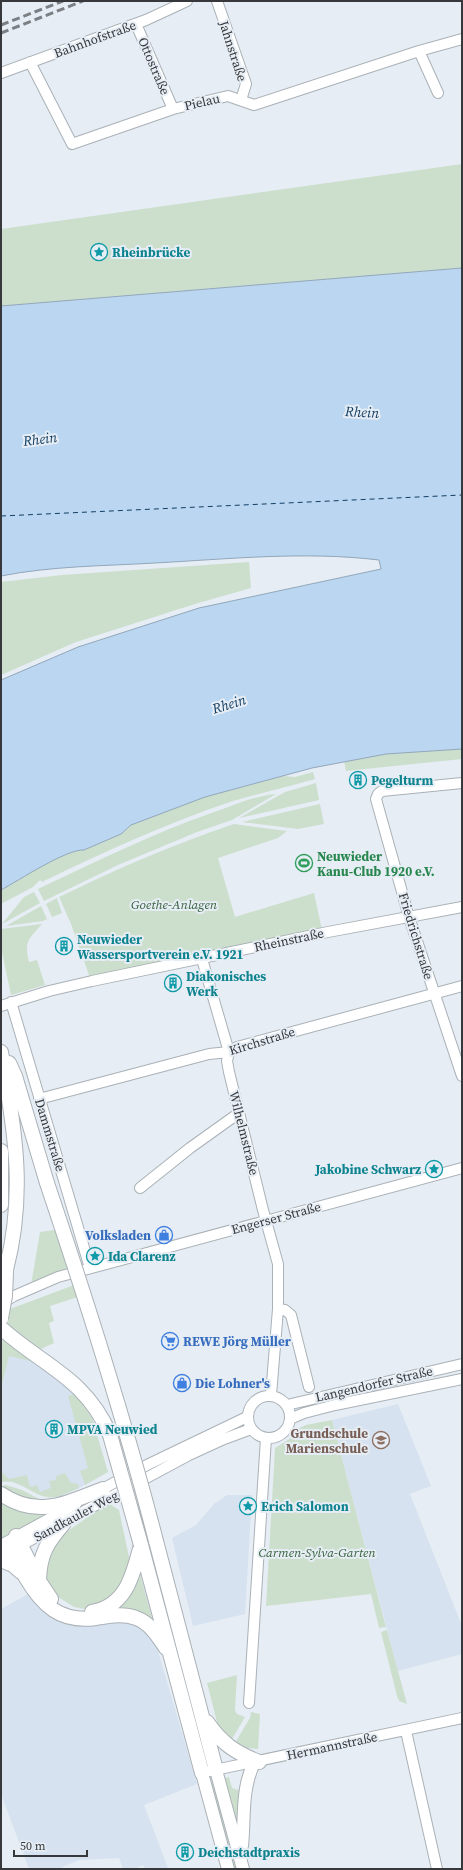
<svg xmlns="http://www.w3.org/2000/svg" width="463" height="1870" font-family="'Source Serif 4',serif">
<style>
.built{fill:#d6e2ef}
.green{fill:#ccdfcd}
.water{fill:#bad6f1;stroke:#92a7ba}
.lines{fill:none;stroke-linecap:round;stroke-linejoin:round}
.ferry{stroke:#133e63;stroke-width:1;stroke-dasharray:5 4;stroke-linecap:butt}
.minor-casing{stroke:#aab1b7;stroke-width:12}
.major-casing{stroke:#aab1b7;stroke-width:14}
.highway-casing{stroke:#aab1b7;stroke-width:16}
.minor{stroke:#fff;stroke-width:10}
.major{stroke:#fff;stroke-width:12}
.highway{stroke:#fff;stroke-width:14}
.rail{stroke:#7c8084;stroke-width:3;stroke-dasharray:8 4;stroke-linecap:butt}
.highway-bridge-casing{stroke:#aab1b7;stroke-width:16;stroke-linecap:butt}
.highway-bridge{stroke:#fff;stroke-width:14}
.labels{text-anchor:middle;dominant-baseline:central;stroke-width:4;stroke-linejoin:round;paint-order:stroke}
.street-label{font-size:13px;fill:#36383b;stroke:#e6edf4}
.culture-label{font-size:13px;font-weight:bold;fill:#0d838f;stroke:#e6edf4;text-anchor:start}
.leisure-label{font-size:13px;font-weight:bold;fill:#27864d;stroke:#e6edf4;text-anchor:start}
.park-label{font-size:13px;font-style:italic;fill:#38643e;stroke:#e6edf4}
.shop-label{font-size:13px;font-weight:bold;fill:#366cbe;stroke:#e6edf4;text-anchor:start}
.education-label{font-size:13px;font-weight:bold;fill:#785e54;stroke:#e6edf4;text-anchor:end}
.water-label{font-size:14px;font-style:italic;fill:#133e63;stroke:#e6edf4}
</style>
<rect width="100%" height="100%" fill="#e6edf4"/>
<path class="built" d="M3,1339L62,1381L75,1394L92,1418L108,1472L79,1488L58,1497L41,1495L11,1481L1,1482V1348Z
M398,1404L431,1486L410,1494L462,1626V1654L398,1671L332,1420Z
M227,1495H252L245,1614L193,1626L172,1538L196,1525L214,1504Z
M30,1593L38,1605L131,1623L147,1632L156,1644L197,1784L144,1805L168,1868L145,1869L143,1865L135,1869H123L119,1858L79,1860L58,1869H29L1,1794V1609Z"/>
<path class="green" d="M462,164V268L1,306V229Z
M249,562L251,588L195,604L76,642L1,675V582L62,575Z
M462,749V759L346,771L344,761L386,754Z
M313,772L315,779C288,787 260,793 233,801C167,823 104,852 42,882L40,880L33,887L1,904V890C18,880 66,849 84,850L121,834L131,825L205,797L284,776L295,777Z
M316,783L319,800L239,818L285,792Z
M276,794L232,820L197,832L118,865L44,901L38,889C97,861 156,832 217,811C235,805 257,795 276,794Z
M320,804L324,824L298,829L242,822Z
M234,824L287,831L278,838L218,858L235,917L314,893L322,930L171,959L90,978L71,924L59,897C117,869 174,844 234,824Z
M34,892L40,903L2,924L24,897Z
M57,898L62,913L52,917L46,904Z
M41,906L47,919L43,921L6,926Z
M42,924C28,940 24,941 29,962L37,960L45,985L11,995L1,947V929Z
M55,1230L68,1270L31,1285L40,1232Z
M74,1285L78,1297L50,1306L54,1321L49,1323L54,1343L41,1349L7,1324L10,1309Z
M3,1339L35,1362L9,1356L1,1388V1348Z
M75,1394L92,1418L108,1472L85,1485L80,1471L88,1468L68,1396Z
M332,1420L386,1627L379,1628L371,1594L266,1606L275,1448L291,1438L297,1429L306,1425Z
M1,1471L9,1479L27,1475L30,1487L37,1485L40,1492L51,1488L49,1481L56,1480V1476L65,1473L71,1483L78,1484L79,1488C69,1492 59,1499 48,1497C31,1495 20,1478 1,1482Z
M6,1485L22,1490L45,1502L24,1499L2,1486Z
M1,1501L53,1512L1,1542Z
M108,1503L119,1510L129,1557L128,1572L116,1595L98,1607L85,1609L74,1607L55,1595L48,1585L44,1574L55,1540Z
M138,1567L154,1625L114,1612Z
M387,1630L407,1704L399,1701L397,1696L381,1632Z
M237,1675L235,1710L237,1714L245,1717L229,1744L216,1723L217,1722L207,1683Z
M251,1712L260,1714L258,1749L246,1748L236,1741L250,1718Z
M229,1777L232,1788L241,1791L238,1829L225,1778Z
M216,1782L240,1869H232L208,1785Z"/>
<path class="water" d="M462,268V749L386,754L312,768L205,797L131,825L121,834L84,850C66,849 18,881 1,890V680L78,647L199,608L381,569L379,560C305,551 229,559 155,563C104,566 51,566 1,576V306Z"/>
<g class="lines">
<path class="ferry" d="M1,516L462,495"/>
<g class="minor-casing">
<path id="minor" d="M217,1L246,84L241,100
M136,24L173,109
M419,51L438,93
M30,62L72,144L173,109L228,96L254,105L419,51L462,39
M1,73L146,20L187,1
M462,783L382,791L378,794L376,799L409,917L462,1076
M202,959L229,1052L227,1061L229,1072L263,1210L278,1264V1309L271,1395
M11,1002L90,1268
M1,1006L49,991L92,981L328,932L462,907
M39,1099L209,1054L229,1052L237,1047L462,986
M140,1188L190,1148L239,1113
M1,1304L14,1296L58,1277L462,1168
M278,1309L285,1310L291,1315L309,1387
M248 1417a21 21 0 1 1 42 0a21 21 0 1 1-42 0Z
M287,1405L462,1364
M290,1419L304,1413L335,1405L462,1379
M97,1492L147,1465L247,1417
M1,1545L76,1504
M1,1556L189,1455L224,1439L251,1429
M249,1703L266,1438
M406,1731L437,1869
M210,1771L462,1718"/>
</g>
<g class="major-casing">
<path id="major" d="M216,1770L243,1869
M202,1773L228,1869
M242,1846C245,1817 241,1790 254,1763"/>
</g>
<g class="highway-casing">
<path id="highway" d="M1,1052C16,1133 27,1203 2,1284
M9,1063L15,1076L47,1183
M1,1151V1205
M1,1328C43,1366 86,1378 110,1435
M1,1494C38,1519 66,1503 103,1489
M16,1536C10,1552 17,1563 25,1576C42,1605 60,1623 96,1618C109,1616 123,1613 136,1618C150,1623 158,1636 166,1648
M16,1536L39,1581L51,1599
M156,1541L216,1770
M141,1545L202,1773
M1,1560L13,1565L21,1572
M39,1580C40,1553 47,1543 64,1523
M92,1612C127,1606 133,1574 141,1545
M207,1722C221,1743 236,1753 259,1762"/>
</g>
<use href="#minor" class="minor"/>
<use href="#major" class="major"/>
<use href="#highway" class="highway"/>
<path class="rail" d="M1,25L63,1
M1,33L83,1"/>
<g class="highway-bridge-casing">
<path id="highway-bridge" d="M47,1183C87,1302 125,1420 156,1541
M1,1318L5,1296L6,1272
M110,1435L141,1545"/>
</g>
<use href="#highway-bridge" class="highway-bridge"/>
</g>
<defs>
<g id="sight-ring" transform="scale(0.9)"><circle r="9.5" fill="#e6edf4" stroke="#0f9aa8" stroke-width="1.5"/><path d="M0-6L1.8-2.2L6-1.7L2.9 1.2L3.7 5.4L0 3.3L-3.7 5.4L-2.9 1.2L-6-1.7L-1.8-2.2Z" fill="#0f9aa8"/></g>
<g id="building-ring" transform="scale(0.9)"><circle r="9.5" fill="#e6edf4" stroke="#0f9aa8" stroke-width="1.5"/><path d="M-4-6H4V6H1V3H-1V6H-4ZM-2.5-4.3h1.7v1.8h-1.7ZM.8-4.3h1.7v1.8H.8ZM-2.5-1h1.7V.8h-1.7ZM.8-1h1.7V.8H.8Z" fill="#0f9aa8"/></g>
<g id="stadium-ring" transform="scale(0.9)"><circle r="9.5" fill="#e6edf4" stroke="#2e9e5b" stroke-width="1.5"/><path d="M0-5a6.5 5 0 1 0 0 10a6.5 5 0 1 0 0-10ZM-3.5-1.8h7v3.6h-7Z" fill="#2e9e5b"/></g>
<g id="shop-ring" transform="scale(0.9)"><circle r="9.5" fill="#e6edf4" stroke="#3f7fe0" stroke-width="1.5"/><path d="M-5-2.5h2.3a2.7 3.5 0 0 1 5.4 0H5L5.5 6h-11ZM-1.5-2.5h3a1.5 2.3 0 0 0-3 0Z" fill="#3f7fe0"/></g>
<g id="supermarket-ring" transform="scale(0.9)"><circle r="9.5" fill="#e6edf4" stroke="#3f7fe0" stroke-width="1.5"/><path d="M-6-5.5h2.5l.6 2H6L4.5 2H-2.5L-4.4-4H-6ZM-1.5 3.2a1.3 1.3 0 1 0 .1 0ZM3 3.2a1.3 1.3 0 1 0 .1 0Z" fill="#3f7fe0"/></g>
<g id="school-ring" transform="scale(0.9)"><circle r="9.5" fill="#e6edf4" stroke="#8d6e63" stroke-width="1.5"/><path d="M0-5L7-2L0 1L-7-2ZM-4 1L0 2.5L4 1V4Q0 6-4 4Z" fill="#8d6e63"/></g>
</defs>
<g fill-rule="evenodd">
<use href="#sight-ring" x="99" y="252"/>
<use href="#building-ring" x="358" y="780"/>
<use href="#stadium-ring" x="304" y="863"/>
<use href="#building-ring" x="64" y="946"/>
<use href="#building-ring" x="173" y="983"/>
<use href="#sight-ring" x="434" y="1169"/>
<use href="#shop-ring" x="164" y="1235"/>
<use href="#sight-ring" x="95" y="1256"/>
<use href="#supermarket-ring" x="170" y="1341"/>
<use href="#shop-ring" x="182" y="1383"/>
<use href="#building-ring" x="54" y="1429"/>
<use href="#school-ring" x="381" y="1440"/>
<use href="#sight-ring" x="248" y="1506"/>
<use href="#building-ring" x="185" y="1852"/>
</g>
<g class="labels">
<g class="street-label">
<text transform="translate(95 39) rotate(-20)">Bahnhofstraße</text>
<text transform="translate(233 51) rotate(72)">Jahnstraße</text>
<text transform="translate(154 66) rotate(67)">Ottostraße</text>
<text transform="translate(202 102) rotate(-13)">Pielau</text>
<text transform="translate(416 936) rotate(73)">Friedrichstraße</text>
<text transform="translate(289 940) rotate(-12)">Rheinstraße</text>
<text transform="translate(262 1041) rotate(-17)">Kirchstraße</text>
<text transform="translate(244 1133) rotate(76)">Wilhelmstraße</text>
<text transform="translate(50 1135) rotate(73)">Dammstraße</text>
<text transform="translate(276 1218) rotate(-15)">Engerser Straße</text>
<text transform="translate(374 1384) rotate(-13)">Langendorfer Straße</text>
<text transform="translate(76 1516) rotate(-28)">Sandkauler Weg</text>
<text transform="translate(332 1746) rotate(-12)">Hermannstraße</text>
</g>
<g class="culture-label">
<text x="112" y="252">Rheinbrücke</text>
<text x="371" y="780">Pegelturm</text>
<text x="77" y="939">Neuwieder<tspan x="77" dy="15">Wassersportverein e.V. 1921</tspan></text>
<text x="186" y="976">Diakonisches<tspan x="186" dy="15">Werk</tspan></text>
<text x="421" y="1169" text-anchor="end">Jakobine Schwarz</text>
<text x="108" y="1256">Ida Clarenz</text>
<text x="67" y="1429">MPVA Neuwied</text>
<text x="261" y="1506">Erich Salomon</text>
<text x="198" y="1852">Deichstadtpraxis</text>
</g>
<g class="leisure-label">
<text x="317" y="856">Neuwieder<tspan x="317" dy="15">Kanu-Club 1920 e.V.</tspan></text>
</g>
<g class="park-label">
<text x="174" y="904">Goethe-Anlagen</text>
<text x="317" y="1552">Carmen-Sylva-Garten</text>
</g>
<g class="shop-label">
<text x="151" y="1235" text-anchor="end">Volksladen</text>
<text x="183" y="1341">REWE Jörg Müller</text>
<text x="195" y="1383">Die Lohner's</text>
</g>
<g class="education-label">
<text x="368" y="1433">Grundschule<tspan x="368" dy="15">Marienschule</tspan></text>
</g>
<g class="water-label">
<text transform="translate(362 412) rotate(3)">Rhein</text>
<text transform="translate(40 439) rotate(-7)">Rhein</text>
<text transform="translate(229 704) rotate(-17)">Rhein</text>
</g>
</g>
<rect width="463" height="1870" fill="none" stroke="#36383b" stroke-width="4"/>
<path d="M14 1850v6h73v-6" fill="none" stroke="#36383b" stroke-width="2"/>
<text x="20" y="1850" font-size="12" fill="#36383b" stroke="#e6edf4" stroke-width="3" paint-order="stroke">50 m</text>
</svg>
